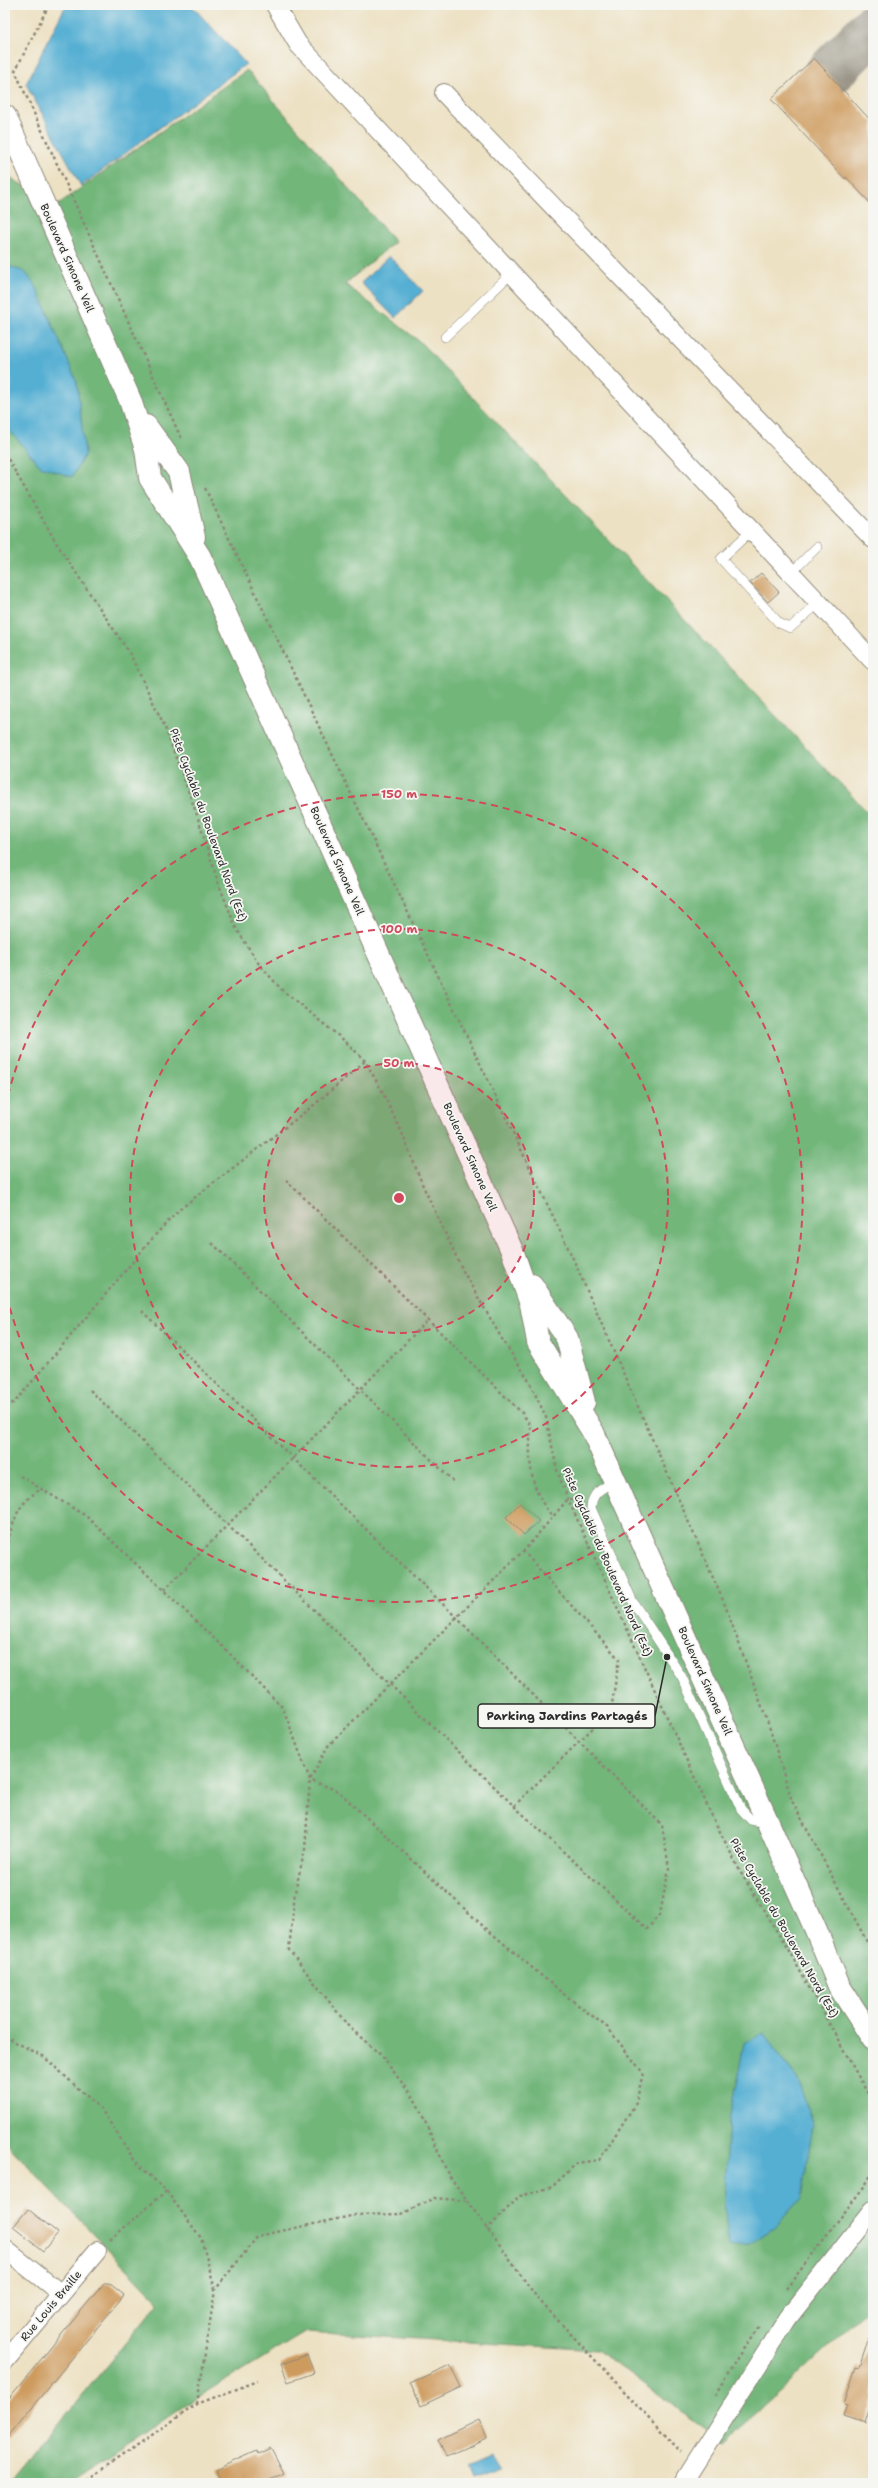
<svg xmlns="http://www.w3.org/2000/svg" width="878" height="2488" font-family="'Shantell Sans',sans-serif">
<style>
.forest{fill:#72b67a;stroke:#4e7052}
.water{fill:#55afd3;stroke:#406d7f}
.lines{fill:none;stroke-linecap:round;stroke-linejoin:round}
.taxiway{stroke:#8c8677;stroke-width:48}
.building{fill:#ce9b5f}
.lane-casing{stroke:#8c8677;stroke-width:10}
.street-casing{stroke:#8c8677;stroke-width:20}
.secondary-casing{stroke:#8c8677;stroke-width:24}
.path{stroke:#8c8677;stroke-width:2.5;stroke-dasharray:3 3;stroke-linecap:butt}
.lane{stroke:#fff;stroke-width:9}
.street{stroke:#fff;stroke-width:18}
.secondary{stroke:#fff;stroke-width:22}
.ring{fill:none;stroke:#d1495b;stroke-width:2;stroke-dasharray:7 5}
.labels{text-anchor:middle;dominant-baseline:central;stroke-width:3.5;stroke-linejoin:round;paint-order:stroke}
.street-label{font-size:11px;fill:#2b2b2b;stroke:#f6f6f2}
.centre{fill:#d1495b;stroke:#f6f6f2;stroke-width:2}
.ring-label{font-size:12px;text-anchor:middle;font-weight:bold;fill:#d1495b;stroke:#f6f6f2;stroke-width:3.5;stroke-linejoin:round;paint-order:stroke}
.leader{fill:none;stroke:#2b2b2b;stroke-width:1.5}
.callout-dot{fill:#2b2b2b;stroke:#f6f6f2;stroke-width:1.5}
.callout{fill:#f6f6f2;stroke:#2b2b2b;stroke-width:1.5}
.callout-label{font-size:12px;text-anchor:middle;font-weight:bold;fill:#2b2b2b}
</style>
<rect width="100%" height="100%" fill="#f6f6f2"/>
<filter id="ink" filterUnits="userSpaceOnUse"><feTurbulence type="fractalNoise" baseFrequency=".025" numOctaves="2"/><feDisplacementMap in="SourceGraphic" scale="8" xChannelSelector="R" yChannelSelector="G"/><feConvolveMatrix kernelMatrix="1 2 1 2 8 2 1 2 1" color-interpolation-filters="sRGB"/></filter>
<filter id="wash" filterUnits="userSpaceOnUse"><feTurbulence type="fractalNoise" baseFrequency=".012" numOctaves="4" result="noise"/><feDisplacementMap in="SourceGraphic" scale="16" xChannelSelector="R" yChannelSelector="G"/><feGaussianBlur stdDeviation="0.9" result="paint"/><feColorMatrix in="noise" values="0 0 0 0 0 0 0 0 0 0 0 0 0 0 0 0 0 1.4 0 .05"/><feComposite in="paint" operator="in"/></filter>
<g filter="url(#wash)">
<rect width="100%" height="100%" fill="#ede1c3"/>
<path class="forest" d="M247,70L395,242L345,284L419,341L873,818V2305L724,2443L597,2350L306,2332L187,2404L71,2483H10L159,2302L5,2142V175L57,205Z"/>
<path class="water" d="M66,5H191L246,64L81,186L26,84Z
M389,256L423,291L395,318L361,283Z
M5,265L25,272L36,286L77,382L85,454L72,477L40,466L5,425Z
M763,2033L797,2079L813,2125L801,2198L775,2227L748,2245L729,2247L724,2203L729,2119L744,2044Z
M493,2458L499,2470L476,2480L471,2468Z"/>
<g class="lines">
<path class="taxiway" d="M828,74L873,28"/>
</g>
<g id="blocks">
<path class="building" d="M814,58L873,123V206L846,177L845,179L771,99Z
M761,573L779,592L768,602L750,583Z
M520,1503L539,1521L524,1535L506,1517Z
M28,2209L58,2233L43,2251L13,2227Z
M104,2283H109L124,2295L5,2440V2403Z
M870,2338H873V2398L865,2423L844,2416L848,2405L844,2404L856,2367L860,2368Z
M307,2355L314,2373L288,2382L281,2364Z
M450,2365L461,2387L421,2406L410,2383Z
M479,2420L487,2438L446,2457L438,2440Z
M271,2448L284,2473L264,2483H222L215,2470L256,2451L258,2454Z"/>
</g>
</g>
<g filter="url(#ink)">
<use href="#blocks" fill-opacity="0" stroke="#8c8677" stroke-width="1"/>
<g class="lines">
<g class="lane-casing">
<path id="lane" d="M445,337L512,273
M751,531L721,559L779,623L790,628L819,603
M791,573L817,547
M616,1481C602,1488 592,1492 591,1508L633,1602L682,1677L741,1809L751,1820L766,1823"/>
</g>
<g class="street-casing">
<path id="street" d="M275,5L298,44L873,661
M444,93L873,539
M5,2249L60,2293
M5,2361L97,2251
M683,2483L788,2318L873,2210"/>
</g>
<g class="secondary-casing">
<path id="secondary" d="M5,116L130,400L146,449L150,478L200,557L513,1253L531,1304L538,1342L593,1432L816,1930L839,1986L873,2039
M146,426L179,472L194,537
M532,1285L567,1338L584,1402"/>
</g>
<path class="path" d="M49,5L15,71L181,438
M5,454L57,544L130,654L164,725L196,812L218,882L236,928L259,964L282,990L346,1042L365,1061L381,1089L402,1133L423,1186L463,1271L502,1339L528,1379L546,1417L557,1470L568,1499L712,1816L741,1873L789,1951L873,2103
M205,488L571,1254L725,1605L769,1726L792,1801L873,1953
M286,1180L522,1413L531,1426C528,1459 529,1490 553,1517
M212,1243L455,1483
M90,1390L514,1806L647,1929L660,1914L669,1868L662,1825L457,1618L142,1311
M5,1404L14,1403L157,1233L180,1209L314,1105L365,1061
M20,1476L86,1516L224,1648L283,1708L310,1780L338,1791L482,1925L556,1988L608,2028L643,2073L636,2103L599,2160L577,2163L552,2187L520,2196L487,2229
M579,1499H568L527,1547L328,1746L310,1780L305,1849L295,1892L289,1950L349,2027L382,2056L417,2103L448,2174L538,2299L681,2452
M5,1548C16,1520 13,1507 41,1489
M164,1590L428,1320
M514,1806L611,1710L619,1659L523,1551
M5,2035L13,2041L43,2056L101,2109L135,2161L167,2192L201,2238L215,2289
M110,2240L166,2191
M786,2289L866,2184L873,2171
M715,2396L739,2355L760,2326
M197,2404L215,2290L258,2236L356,2215L402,2214L434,2198L467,2201
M82,2483L197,2404L258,2381"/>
<use href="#lane" class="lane"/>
<use href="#street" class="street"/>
<use href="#secondary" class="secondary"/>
</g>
</g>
<circle cx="399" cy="1198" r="135" fill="#d1495b" fill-opacity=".12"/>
<g class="ring">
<circle cx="399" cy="1198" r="135"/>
<circle cx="399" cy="1198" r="269"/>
<path d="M5 1107A404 404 0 1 1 5 1289"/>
</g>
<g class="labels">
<g class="street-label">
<text transform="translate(67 258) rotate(66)">Boulevard Simone Veil</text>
<text transform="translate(208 825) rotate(70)">Piste Cyclable du Boulevard Nord (Est)</text>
<text transform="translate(337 861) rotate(66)">Boulevard Simone Veil</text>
<text transform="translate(470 1157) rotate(66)">Boulevard Simone Veil</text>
<text transform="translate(607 1562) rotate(66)">Piste Cyclable du Boulevard Nord (Est)</text>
<text transform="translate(705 1681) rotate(66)">Boulevard Simone Veil</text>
<text transform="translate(784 1928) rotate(60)">Piste Cyclable du Boulevard Nord (Est)</text>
<text transform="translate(51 2306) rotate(-50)">Rue Louis Braille</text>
</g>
</g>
<circle cx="399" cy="1198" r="6" class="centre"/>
<g class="ring-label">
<text x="399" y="798">150 m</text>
<text x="399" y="933">100 m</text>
<text x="399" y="1067">50 m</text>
</g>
<path class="leader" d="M667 1657L655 1716"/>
<circle class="callout-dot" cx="667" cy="1657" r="4"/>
<rect class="callout" x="478" y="1704" width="177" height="24" rx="4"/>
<g class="callout-label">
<text x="567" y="1720">Parking Jardins Partagés</text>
</g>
<rect width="878" height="2488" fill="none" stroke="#f6f6f2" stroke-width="20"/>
</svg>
